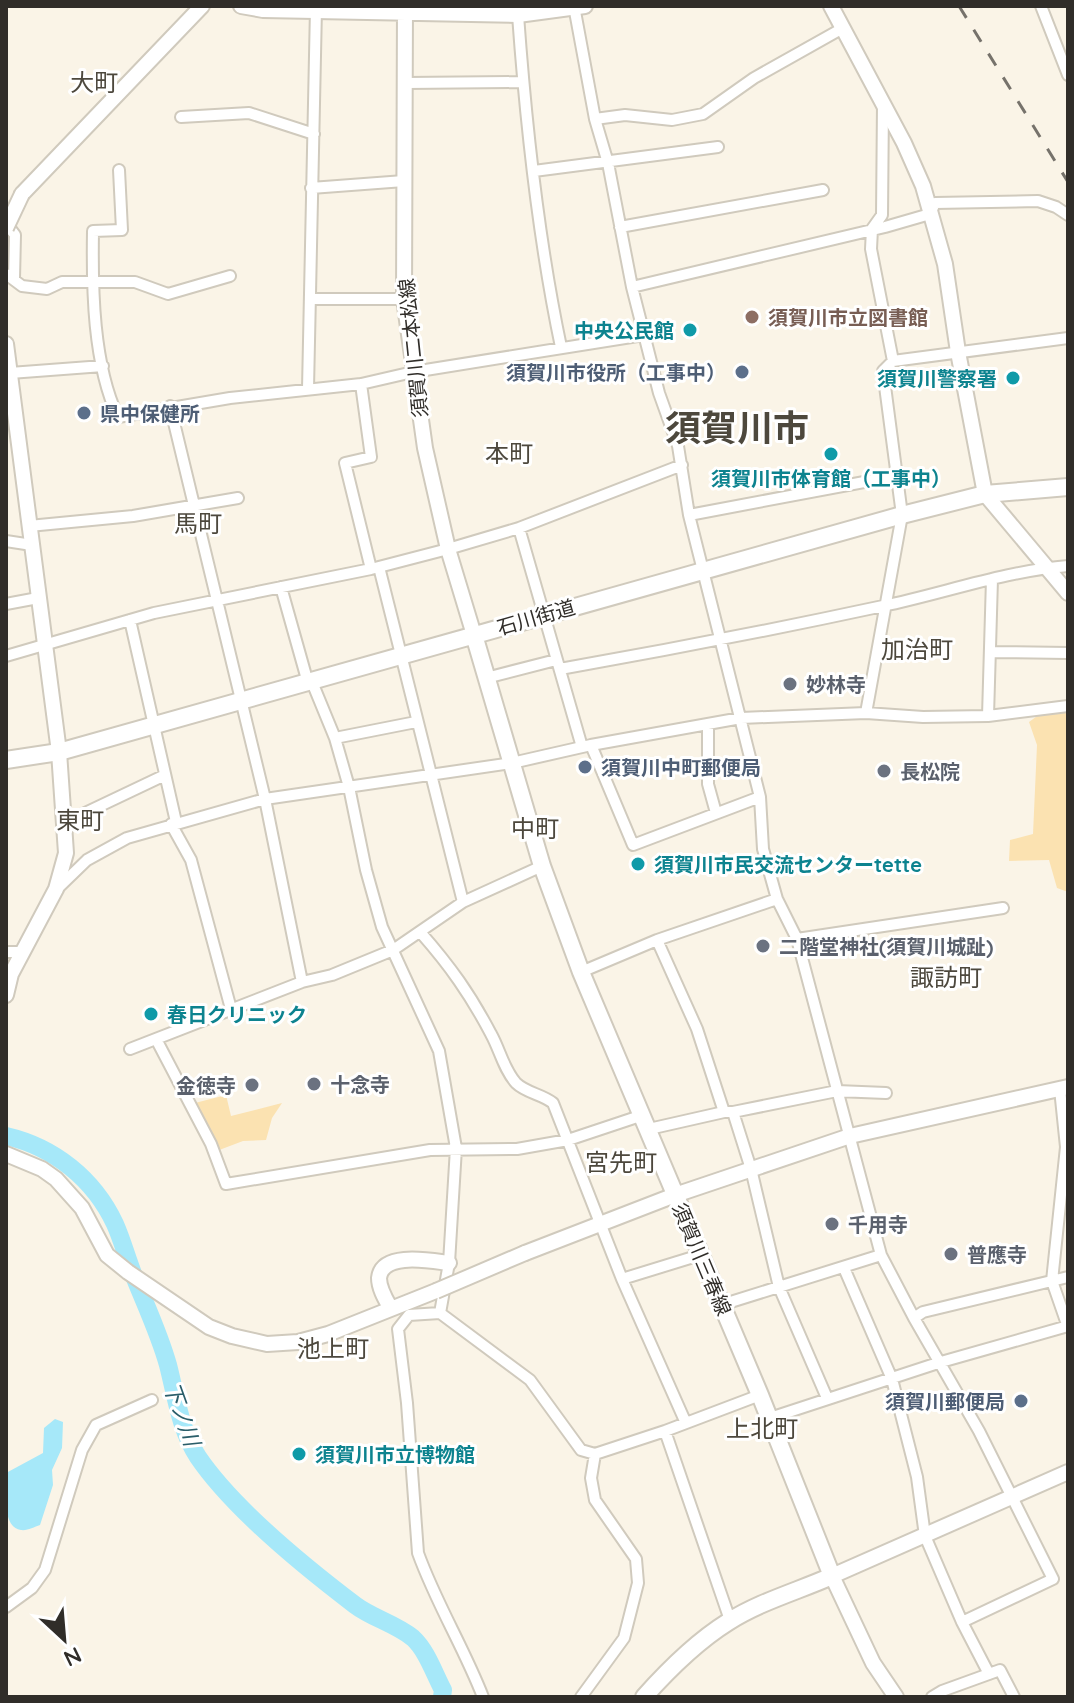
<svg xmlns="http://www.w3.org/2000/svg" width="1074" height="1703" font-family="Quicksand,'Noto Sans JP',sans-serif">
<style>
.green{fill:#fbe2b1}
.water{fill:#a6e8f9}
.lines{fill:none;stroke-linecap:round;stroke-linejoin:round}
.river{stroke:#a6e8f9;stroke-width:18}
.street-casing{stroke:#d0cabd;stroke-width:14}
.secondary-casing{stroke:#d0cabd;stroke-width:18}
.primary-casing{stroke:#d0cabd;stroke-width:20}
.street{stroke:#fff;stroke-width:10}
.secondary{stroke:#fff;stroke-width:14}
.primary{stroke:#fff;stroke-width:16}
.rail{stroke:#76726b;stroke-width:3;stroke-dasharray:14 14;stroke-linecap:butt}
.secondary-bridge-casing{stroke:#d0cabd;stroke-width:18;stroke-linecap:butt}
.secondary-bridge{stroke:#fff;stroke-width:14}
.education-dot{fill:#8d6e63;stroke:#fff;stroke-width:3}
.culture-dot{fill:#0f9aa8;stroke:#fff;stroke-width:3}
.service-dot{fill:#5c6f8a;stroke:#fff;stroke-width:3}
.worship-dot{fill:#6b7280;stroke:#fff;stroke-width:3}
.labels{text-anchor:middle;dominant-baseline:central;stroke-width:6;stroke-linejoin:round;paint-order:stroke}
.education-label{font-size:20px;font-weight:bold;fill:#785e54;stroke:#fff;text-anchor:start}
.culture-label{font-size:20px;font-weight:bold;fill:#0d838f;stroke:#fff;text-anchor:start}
.street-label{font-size:20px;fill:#302d29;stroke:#fff}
.service-label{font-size:20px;font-weight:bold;fill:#4e5e75;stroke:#fff;text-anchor:end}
.worship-label{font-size:20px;font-weight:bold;fill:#5b616d;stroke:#fff;text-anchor:start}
.water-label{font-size:22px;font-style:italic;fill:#2a5e6a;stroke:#fff}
.quarter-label{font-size:24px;fill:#4d483d;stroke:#fff}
.town-label{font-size:36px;font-weight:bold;fill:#4d483d;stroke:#fff}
</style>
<rect width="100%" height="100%" fill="#faf4e7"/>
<path class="green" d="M1068,711V892L1057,888L1049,860L1009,861L1010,840L1033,834L1037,745L1029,722L1040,714Z
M226,1095L231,1116L282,1103L272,1118L266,1140L243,1141L214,1152L195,1103Z"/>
<path class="water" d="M55,1419L63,1422L62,1448L52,1470L53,1485L40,1525C34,1527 27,1531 21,1530C1,1528 6,1487 6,1473L43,1453L44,1428Z"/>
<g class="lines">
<path class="river" d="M6,1136C54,1147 94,1179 115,1224C123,1242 128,1262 136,1281C147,1308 160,1336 168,1365C176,1396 180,1430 198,1457C234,1510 305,1567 355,1605C372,1618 396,1624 413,1638C427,1651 434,1673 443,1690L442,1697"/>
<g class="street-casing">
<path id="street" d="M574,6L595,119L608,163L632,287L659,393L678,446L689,515L760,797L763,849L777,899L797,939L881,1255L914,1318L979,1431L1053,1579L962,1622
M1041,6L1068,75
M518,15C526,126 538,238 561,347
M406,83L523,82
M883,104L882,215L872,229L871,249L893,361
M181,117L249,113L314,134
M595,119L625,115L672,120L703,114L754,78L843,28
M119,170L122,230L93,231C92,289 93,364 118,417L230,398L361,384L413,372L644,335
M534,171L718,147
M311,188L404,181
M6,223L15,235L14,279
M620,227L823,190
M6,274L22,286L47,289L62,282H135L168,294L230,276
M632,287L885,227L930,214L935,203L1038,201L1056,207L1068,215
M311,299H404
M10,373L103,366
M361,384L371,457L345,463L371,569
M308,389L316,8
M170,406L265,799L302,982
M689,515L896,476
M29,526L133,516L238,498
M519,528L582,747
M6,541L32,545
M379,567L463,902
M281,587L308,683
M6,604L38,598
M130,620L176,822
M991,652L1068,653
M6,656L154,613L371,569L448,549L519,528L682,465
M560,669C668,650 776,629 883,606C945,593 1005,571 1068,566
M486,678L556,660
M312,682L335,738L349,787L366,870L382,927L439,1051L456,1148L449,1263L440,1313
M866,713L902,515L883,371L893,361L1068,338
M988,716L992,579
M708,724V784L716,813
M335,738L416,722
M591,745L633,845L760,797
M64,823L165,775
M171,824L191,860L231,1009
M57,889L87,860L127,838L265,799L512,763L591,745L741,718L866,713L923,717L988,716L1068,706
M421,933C450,966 470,994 491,1034C500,1050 503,1068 516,1083C526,1093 542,1094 553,1103L622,1279L685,1421
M797,939L1003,908
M657,940L697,1029L724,1112
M6,952H24
M581,972L657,940L777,899
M156,1039L211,1144L226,1184L430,1150L517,1149L568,1140L643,1115
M130,1049L302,982L332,975L393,950L463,902L542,866
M1060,1089L1066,1147L1052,1281L1068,1327
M733,1112L751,1169L779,1287L827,1398
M649,1129L724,1112H733L837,1091L886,1093
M844,1268L892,1379L917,1477L925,1536L962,1622L989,1674
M622,1279L700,1255
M721,1305L881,1255
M914,1318L923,1312L1068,1277
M770,1418L941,1362L1068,1326
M665,1431L730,1620
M6,1607L32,1588L45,1570L82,1450L96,1425L152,1400
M483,1697C464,1648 436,1603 418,1553L407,1403L398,1329L409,1315L440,1313L530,1380L581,1450L595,1454L665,1431L760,1395
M581,1697L624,1638L638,1583L636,1559L595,1500L591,1478L595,1454
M932,1697L942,1691L1000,1670L1014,1697"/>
</g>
<g class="secondary-casing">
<path id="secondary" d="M241,6L263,10L518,15L585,6
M405,6L404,299L425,448L448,549L474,635
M831,6L904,143L923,186L945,264L958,352L985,494L1068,593
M22,194L202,6
M6,344L59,752L66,853L56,889L11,974L6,995
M6,1154L42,1169L56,1179L82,1208L107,1255L128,1272L209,1327L232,1336L267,1344L298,1342L328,1334L436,1291
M525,1253L675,1195L850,1136L1068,1087
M391,1309C386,1300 379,1289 379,1278C382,1251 432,1261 449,1263
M896,1697L873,1663L832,1576L1068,1472"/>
</g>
<g class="primary-casing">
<path id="primary" d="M474,635L542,866L581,972L760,1395L832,1576C798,1591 759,1602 728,1622C696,1642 669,1669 644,1697
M6,760L59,752L902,515L985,494L1068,487"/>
</g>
<use href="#street" class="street"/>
<use href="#secondary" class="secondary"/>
<use href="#primary" class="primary"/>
<path class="rail" d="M959,6L1068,182"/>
<g class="secondary-bridge-casing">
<path id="secondary-bridge" d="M6,228L22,194
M436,1291L525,1253"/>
</g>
<use href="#secondary-bridge" class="secondary-bridge"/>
</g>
<circle class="education-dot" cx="752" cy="317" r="8"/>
<g class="culture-dot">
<circle cx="690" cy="330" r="8"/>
<circle cx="1013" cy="378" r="8"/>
<circle cx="831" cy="454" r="8"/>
<circle cx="638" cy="864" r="8"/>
<circle cx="151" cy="1014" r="8"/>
<circle cx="299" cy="1454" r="8"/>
</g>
<g class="service-dot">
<circle cx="742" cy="372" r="8"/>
<circle cx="84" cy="413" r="8"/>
<circle cx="585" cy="767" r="8"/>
<circle cx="1021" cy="1401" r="8"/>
</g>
<g class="worship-dot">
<circle cx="790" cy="684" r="8"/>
<circle cx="884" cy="771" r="8"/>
<circle cx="763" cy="946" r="8"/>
<circle cx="314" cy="1084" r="8"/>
<circle cx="252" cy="1085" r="8"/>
<circle cx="832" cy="1224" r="8"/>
<circle cx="951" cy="1254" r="8"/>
</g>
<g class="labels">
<g class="education-label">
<text x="768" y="317">須賀川市立図書館</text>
</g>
<g class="culture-label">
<text x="674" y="330" text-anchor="end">中央公民館</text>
<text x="997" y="378" text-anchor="end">須賀川警察署</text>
<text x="831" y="478" text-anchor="middle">須賀川市体育館（工事中）</text>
<text x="654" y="864">須賀川市民交流センターtette</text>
<text x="167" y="1014">春日クリニック</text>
<text x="315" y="1454">須賀川市立博物館</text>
</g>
<g class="street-label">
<text transform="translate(413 348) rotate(-96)">須賀川二本松線</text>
<text transform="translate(536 617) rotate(-16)">石川街道</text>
<text transform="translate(702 1259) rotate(67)">須賀川三春線</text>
</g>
<g class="service-label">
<text x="726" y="372">須賀川市役所（工事中）</text>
<text x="100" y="413" text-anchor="start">県中保健所</text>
<text x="601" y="767" text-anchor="start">須賀川中町郵便局</text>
<text x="1005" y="1401">須賀川郵便局</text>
</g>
<g class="worship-label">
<text x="806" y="684">妙林寺</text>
<text x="900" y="771">長松院</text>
<text x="779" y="946">二階堂神社(須賀川城趾)</text>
<text x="330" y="1084">十念寺</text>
<text x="236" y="1085" text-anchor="end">金徳寺</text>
<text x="848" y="1224">千用寺</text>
<text x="967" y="1254">普應寺</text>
</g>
<g class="water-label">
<text transform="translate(182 1414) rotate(70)">下ノ川</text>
</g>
<g class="quarter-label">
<text x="94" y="82">大町</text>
<text x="509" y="453">本町</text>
<text x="198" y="523">馬町</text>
<text x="917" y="649">加治町</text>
<text x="80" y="820">東町</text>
<text x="535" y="828">中町</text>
<text x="946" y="977">諏訪町</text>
<text x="621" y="1162">宮先町</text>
<text x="333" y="1348">池上町</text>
<text x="762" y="1428">上北町</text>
</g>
<g class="town-label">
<text x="737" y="427">須賀川市</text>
</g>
</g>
<rect width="1074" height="1703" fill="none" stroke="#302d29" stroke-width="16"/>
<g transform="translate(64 1639) rotate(154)" stroke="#ffffff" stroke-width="6" paint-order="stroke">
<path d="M0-6L14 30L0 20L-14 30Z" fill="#302d29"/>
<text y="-12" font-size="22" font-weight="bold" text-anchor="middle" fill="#302d29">N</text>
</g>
</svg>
